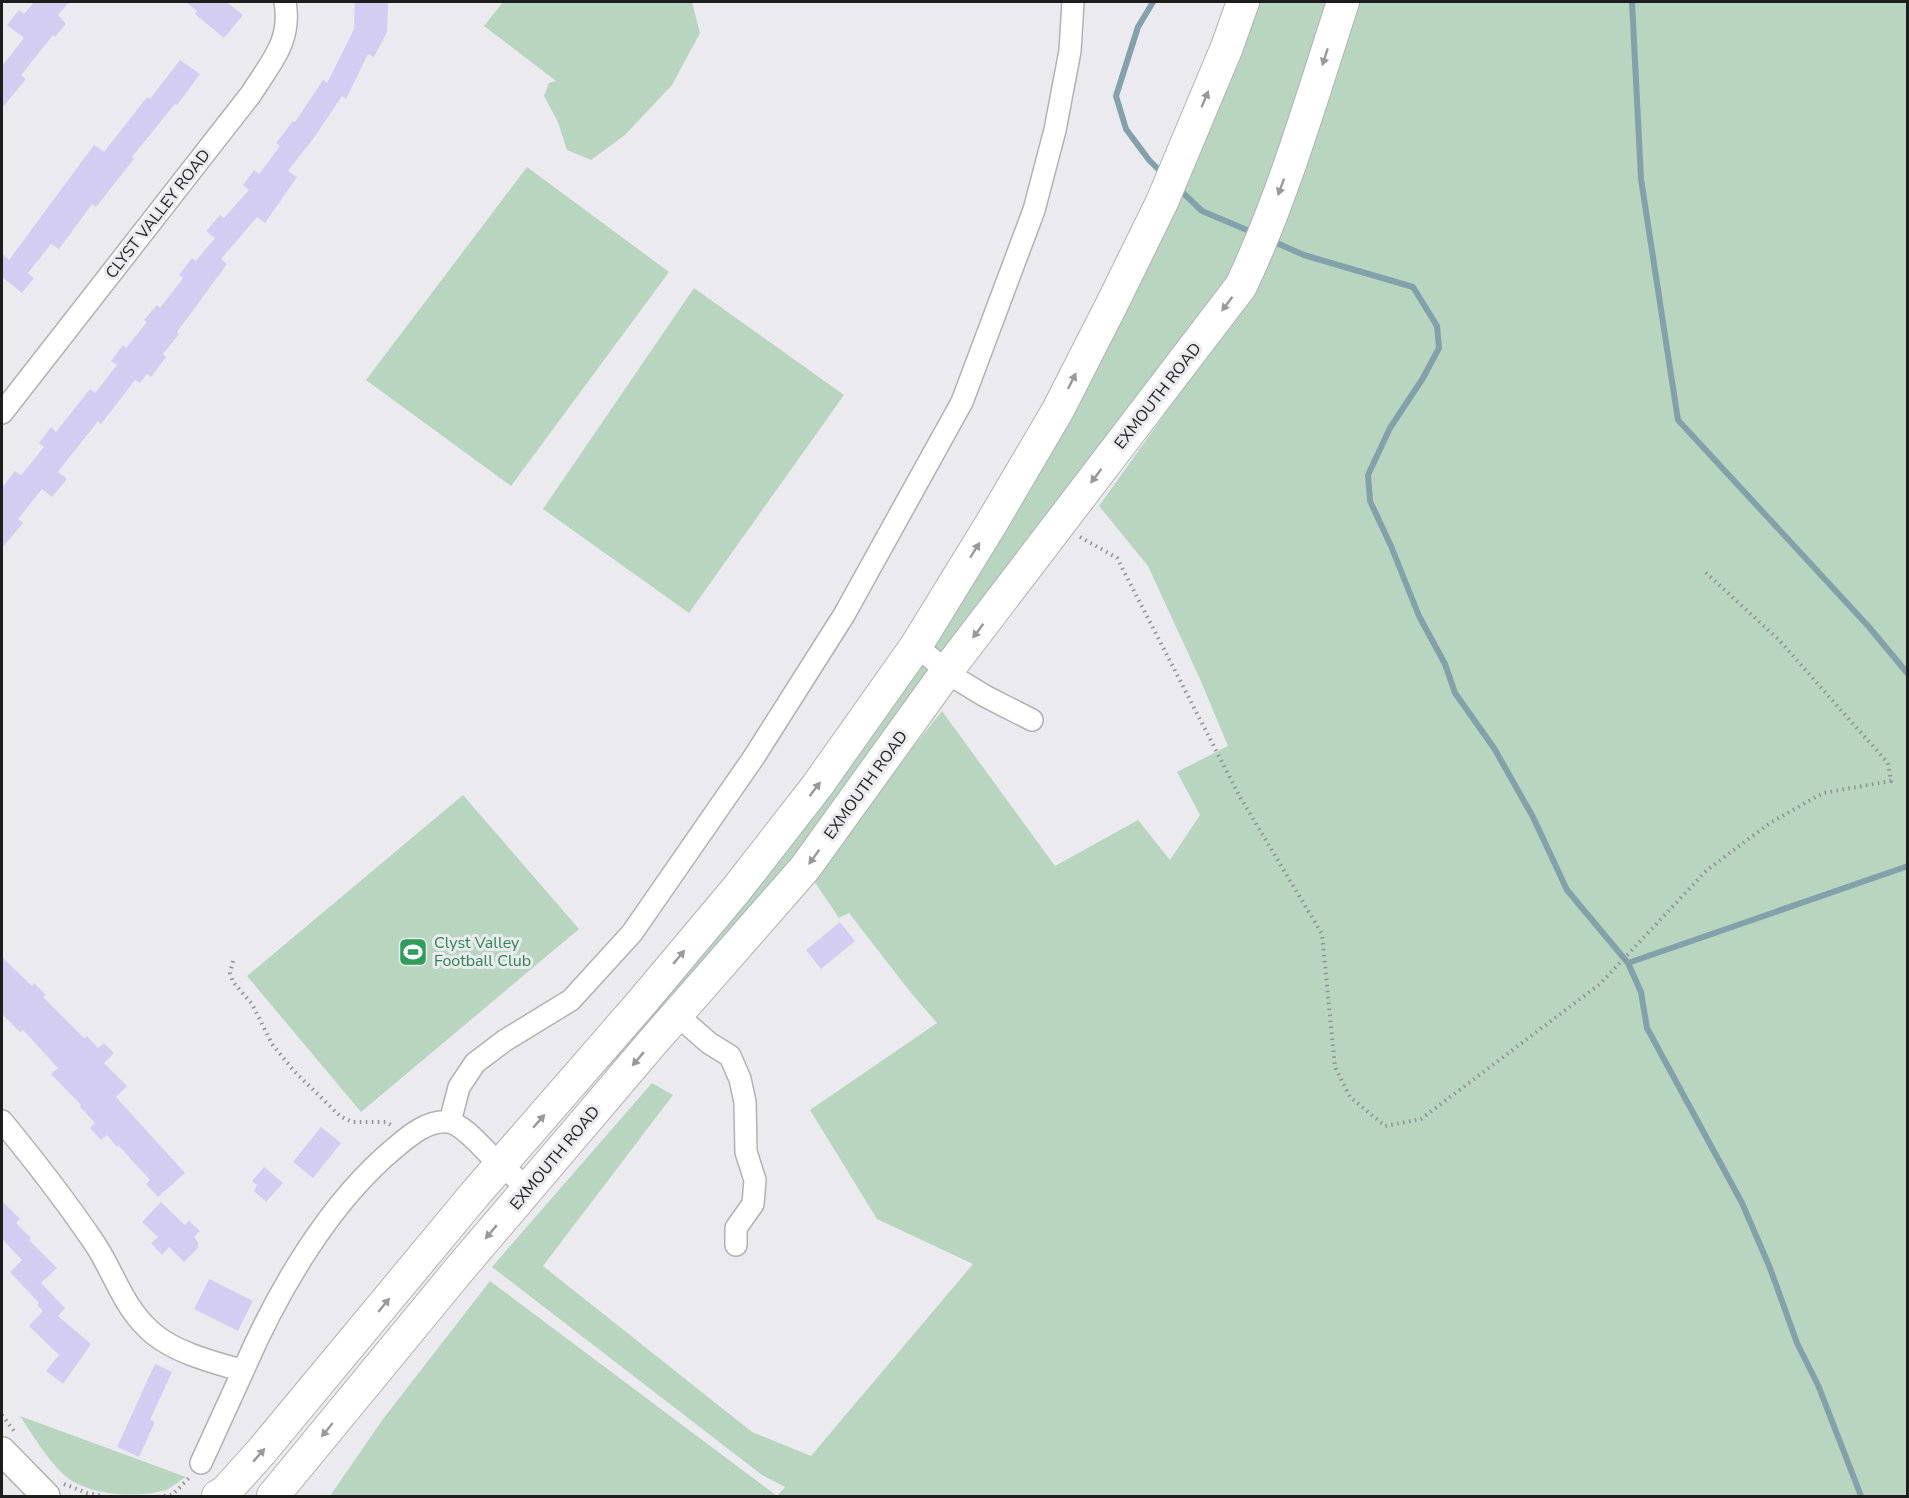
<svg xmlns="http://www.w3.org/2000/svg" width="1909" height="1498" font-family="'Nunito Sans',sans-serif">
<style>
.green{fill:#b8d5c0}
.lines{fill:none;stroke-linecap:round;stroke-linejoin:round}
.stream{stroke:#83a1aa;stroke-width:6}
.building{fill:#d3cef1}
.minor-casing{stroke:#b1b1b5;stroke-width:24}
.major-casing{stroke:#b1b1b5;stroke-width:30}
.highway-casing{stroke:#b1b1b5;stroke-width:34}
.path{stroke:#919194;stroke-width:4;stroke-dasharray:1.5 4.5;stroke-linecap:butt}
.minor{stroke:#fff;stroke-width:21}
.major{stroke:#fff;stroke-width:27}
.highway{stroke:#fff;stroke-width:32}
.oneway{fill:#99999a}
.labels{text-anchor:middle;dominant-baseline:central;stroke-width:6;stroke-linejoin:round;paint-order:stroke}
.street-label{font-size:16px;fill:#1d1d1e;stroke:#ebeaef}
.leisure-label{font-size:16px;fill:#27864d;stroke:#ebeaef;text-anchor:start}
</style>
<rect width="100%" height="100%" fill="#ebeaef"/>
<path class="green" d="M503,2H692L700,33L672,85L625,135L591,160L567,150L558,122L544,96L549,83L556,81L484,26Z
M1253,2H1333L1234,281L748,924L560,1117L946,619Z
M1355,2H1907V1496H777L785,1487L762,1475L492,1267L652,1083L673,1095L543,1266L752,1432L811,1456L973,1264L877,1219L810,1110L937,1023L911,993L849,913L839,918L810,875L942,711L1055,866L1138,820L1170,860L1200,815L1177,772L1228,746L1200,679L1148,566L1099,506L1254,289Z
M527,167L669,272L511,486L366,380Z
M694,288L844,395L689,613L543,509Z
M463,795L579,929L361,1112L247,976Z
M490,1281L777,1496H330L383,1419Z
M20,1416L186,1477C179,1481 173,1487 166,1490C138,1498 98,1496 72,1481C53,1469 32,1434 20,1416Z"/>
<g class="lines">
<path class="stream" d="M1153,2L1138,27L1116,96L1126,129L1149,160L1163,174
M1632,2L1641,179L1678,420L1869,627L1908,674
M1179,189L1202,211L1254,233
M1272,241L1304,255L1413,287L1437,326L1439,348L1423,378L1390,428L1368,475L1370,501L1391,546L1419,616L1445,664L1455,693L1494,748L1533,817L1567,890L1628,963L1641,992L1647,1028L1742,1203L1770,1268L1797,1343L1818,1385L1861,1496
M1628,963L1908,866"/>
</g>
<path class="building" d="M34,2H69L58,15L66,24L55,37L53,35L21,75L26,79L2,108V66L24,38L7,25L19,10L24,14Z
M186,2H227L243,15L224,38L195,14L197,11Z
M355,2H388L387,32L374,57L368,54L346,99L342,96L316,135L288,171L297,177L265,223L257,217L221,259L227,264L177,332L179,334L163,354L166,357L151,377L147,374L140,383L135,380L101,424L98,421L58,472L67,479L52,497L42,489L18,519L23,523L2,548V488L15,471L21,475L44,447L39,443L51,427L56,432L90,389L95,393L117,365L111,361L123,345L126,348L147,322L144,320L157,305L160,308L183,278L179,275L192,258L196,261L215,238L206,231L220,215L224,218L249,190L243,185L254,170L259,174L280,146L276,143L293,121L295,122L323,80L327,83L354,29Z
M180,60L200,74L177,105L175,104L132,157L134,159L96,207L92,204L59,249L51,244L28,273L34,278L22,293L2,277V254L9,260L94,145L104,152L147,97L150,99Z
M840,922L855,941L821,969L806,950Z
M2,957L32,986L34,983L46,995L43,997L84,1038L87,1036L98,1048L104,1043L114,1053L104,1063L127,1086L116,1097L185,1173L158,1197L146,1184L150,1180L118,1145L117,1147L107,1135L101,1140L90,1128L95,1123L80,1107L81,1105L51,1074L58,1068L23,1030L20,1032L2,1014Z
M321,1127L341,1143L313,1178L293,1162Z
M264,1167L283,1183L266,1202L254,1191L257,1185L252,1181Z
M2,1201L20,1219L16,1223L31,1238L29,1240L57,1268L41,1283L65,1308L58,1316L91,1344L63,1384L46,1371L59,1355L29,1326L43,1311L37,1305L39,1303L10,1272L22,1260L2,1239Z
M161,1202L185,1225L189,1221L200,1231L194,1237L198,1242V1248L184,1262L169,1247L162,1255L151,1243L158,1237L142,1222Z
M209,1279L253,1301L238,1331L194,1309Z
M155,1364L172,1372L150,1420L155,1422L139,1457L117,1447Z"/>
<g class="lines">
<g class="minor-casing">
<path id="minor" d="M2,413L251,94C271,62 292,41 285,2
M916,646L957,679L985,696L1032,720
M677,1015L709,1043L730,1056L740,1079L745,1102L746,1152L755,1180L753,1204L736,1228V1245
M2,1121C34,1160 66,1201 95,1244C116,1276 123,1309 155,1335C179,1354 214,1362 243,1371C277,1292 329,1202 396,1147C410,1135 428,1120 448,1122C465,1124 487,1154 500,1165C509,1173 519,1180 529,1188
M450,1122L459,1087L475,1063L504,1041L571,1000L632,933L754,757L844,615L962,402L1034,210L1055,130L1070,51L1073,2
M201,1463L243,1371"/>
</g>
<g class="major-casing">
<path id="major" d="M2,1451L46,1496"/>
</g>
<g class="highway-casing">
<path id="highway" d="M218,1496L225,1492L261,1452L475,1194L642,1002L736,890L817,786L916,646L991,524L1058,410L1113,302L1162,202L1227,47L1243,2
M273,1496L458,1271L651,1044L805,868L947,671L1241,286C1284,195 1312,97 1343,2"/>
</g>
<path class="path" d="M1080,537L1117,558L1240,797L1322,934L1335,1067L1350,1097L1385,1126L1421,1119L1600,984L1707,870L1770,823L1823,793L1891,781L1888,763L1778,639L1704,571
M233,961L230,973L233,982L252,1004L272,1044L294,1071L340,1116L352,1122H386L391,1125
M2,1415L14,1431
M64,1484L87,1493L104,1496
M164,1496L172,1495L189,1478"/>
<use href="#minor" class="minor"/>
<use href="#major" class="major"/>
<use href="#highway" class="highway"/>
</g>
<defs><path id="oneway-solid" d="M-6-.8H1V-3.2L6.5 0L1 3.2V.8H-6Z" transform="scale(1.5)"/></defs>
<g class="oneway">
<use href="#oneway-solid" transform="translate(1325 57) rotate(108)"/>
<use href="#oneway-solid" transform="translate(1205 99) rotate(-67)"/>
<use href="#oneway-solid" transform="translate(1281 187) rotate(110)"/>
<use href="#oneway-solid" transform="translate(1227 304) rotate(127)"/>
<use href="#oneway-solid" transform="translate(1072 381) rotate(-63)"/>
<use href="#oneway-solid" transform="translate(1096 476) rotate(127)"/>
<use href="#oneway-solid" transform="translate(975 550) rotate(-58)"/>
<use href="#oneway-solid" transform="translate(978 631) rotate(127)"/>
<use href="#oneway-solid" transform="translate(815 789) rotate(-53)"/>
<use href="#oneway-solid" transform="translate(814 857) rotate(126)"/>
<use href="#oneway-solid" transform="translate(679 957) rotate(-50)"/>
<use href="#oneway-solid" transform="translate(638 1059) rotate(130)"/>
<use href="#oneway-solid" transform="translate(539 1121) rotate(-49)"/>
<use href="#oneway-solid" transform="translate(491 1232) rotate(130)"/>
<use href="#oneway-solid" transform="translate(384 1305) rotate(-51)"/>
<use href="#oneway-solid" transform="translate(327 1430) rotate(129)"/>
<use href="#oneway-solid" transform="translate(259 1455) rotate(-49)"/>
</g>
<defs>
<g id="stadium-square" transform="scale(1.5)"><rect x="-9" y="-9" width="18" height="18" rx="4" fill="#2e9e5b" stroke="#ebeaef"/><path d="M0-5a6.5 5 0 1 0 0 10a6.5 5 0 1 0 0-10ZM-3.5-1.8h7v3.6h-7Z" fill="#fff"/></g>
</defs>
<g fill-rule="evenodd">
<use href="#stadium-square" x="413" y="952"/>
</g>
<g class="labels">
<g class="street-label">
<text transform="translate(158 214) rotate(-52)">CLYST VALLEY ROAD</text>
<text transform="translate(1158 396) rotate(-52)">EXMOUTH ROAD</text>
<text transform="translate(866 785) rotate(-54)">EXMOUTH ROAD</text>
<text transform="translate(555 1158) rotate(-50)">EXMOUTH ROAD</text>
</g>
<g class="leisure-label">
<text x="434" y="943">Clyst Valley<tspan x="434" dy="18">Football Club</tspan></text>
</g>
</g>
<rect width="1909" height="1498" fill="none" stroke="#1d1d1e" stroke-width="6"/>
</svg>
